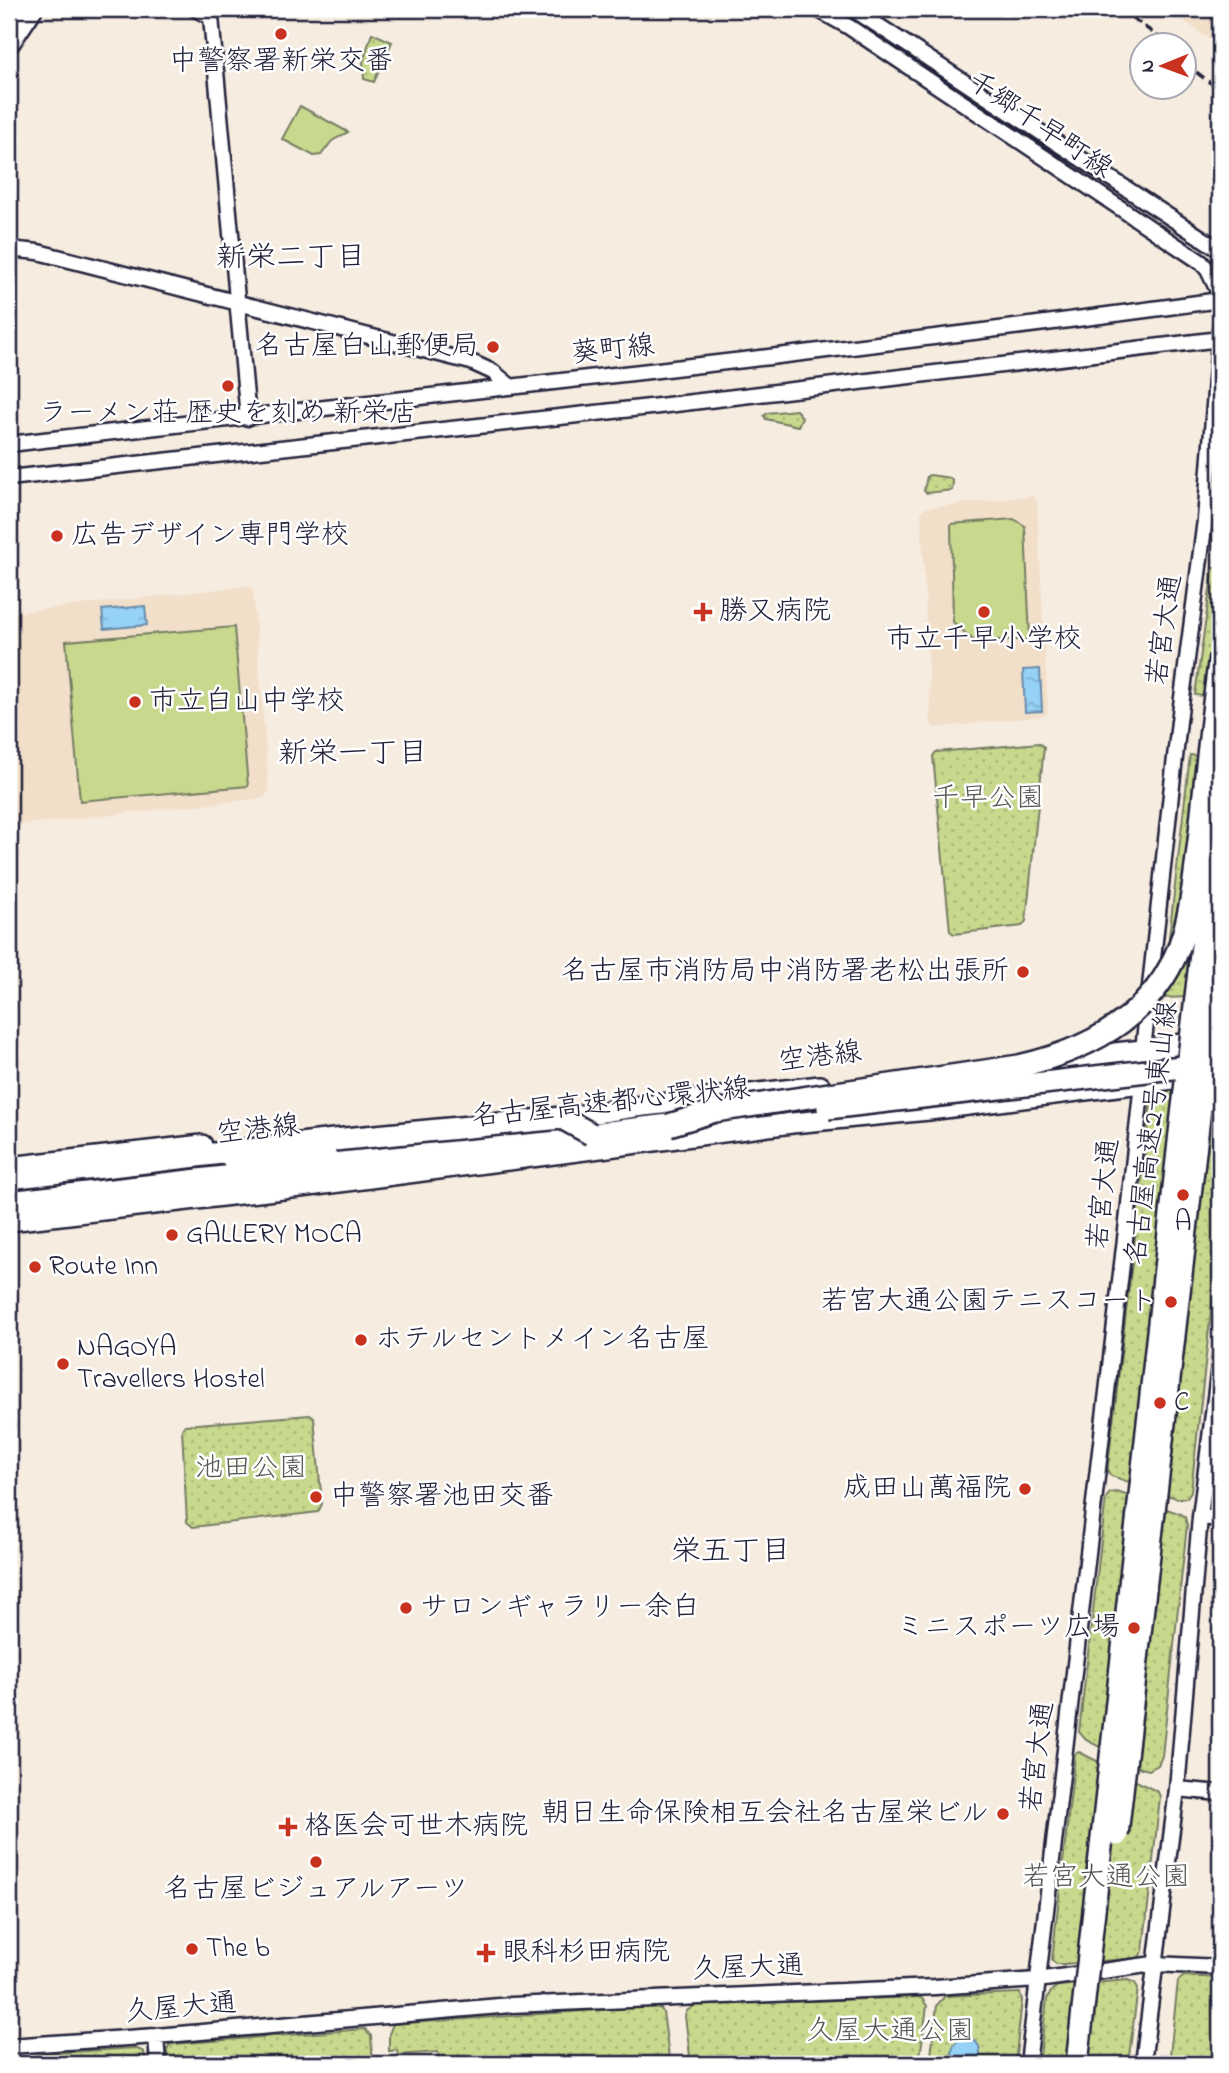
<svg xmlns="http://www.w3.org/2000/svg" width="1229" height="2073" font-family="'Indie Flower','Klee One',sans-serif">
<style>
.built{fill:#f2dfca}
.grass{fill:#c8d88c;stroke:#757d64;stroke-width:2}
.park{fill:url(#park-dots);stroke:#757d64;stroke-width:2}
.water{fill:url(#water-ripples);stroke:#688bab;stroke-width:2}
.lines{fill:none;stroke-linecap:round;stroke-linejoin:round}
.minor-casing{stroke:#22223b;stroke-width:19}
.major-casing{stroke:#22223b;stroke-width:24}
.highway-casing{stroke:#22223b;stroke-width:26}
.minor{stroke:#fff;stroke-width:14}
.major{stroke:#fff;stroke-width:19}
.highway{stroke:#fff;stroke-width:21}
.rail{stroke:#22223b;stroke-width:3.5;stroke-dasharray:10 5;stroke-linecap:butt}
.highway-bridge-casing{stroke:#22223b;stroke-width:26;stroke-linecap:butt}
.highway-bridge{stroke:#fff;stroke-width:21}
.poi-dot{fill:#c8321e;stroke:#fff;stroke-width:2.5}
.labels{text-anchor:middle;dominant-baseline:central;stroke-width:5;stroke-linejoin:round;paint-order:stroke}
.poi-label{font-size:28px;fill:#22223b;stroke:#fff;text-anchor:start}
.street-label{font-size:28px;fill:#22223b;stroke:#fff}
.park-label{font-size:28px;fill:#545953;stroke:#fff}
.neighbourhood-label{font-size:30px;fill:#22223b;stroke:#fff}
</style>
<defs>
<pattern id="park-dots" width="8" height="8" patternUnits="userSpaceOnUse" patternTransform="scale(1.75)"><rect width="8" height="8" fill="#c8d88c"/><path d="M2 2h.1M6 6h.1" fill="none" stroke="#acb97a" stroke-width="1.8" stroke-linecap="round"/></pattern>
<pattern id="water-ripples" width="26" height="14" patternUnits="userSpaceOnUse" patternTransform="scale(1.75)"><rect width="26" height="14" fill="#96d1f6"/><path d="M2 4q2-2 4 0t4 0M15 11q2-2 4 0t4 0" fill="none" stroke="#81b3d4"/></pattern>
</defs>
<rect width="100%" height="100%" fill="#f7ece0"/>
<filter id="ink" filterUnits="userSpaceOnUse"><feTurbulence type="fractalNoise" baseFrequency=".0143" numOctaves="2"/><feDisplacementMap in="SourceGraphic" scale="14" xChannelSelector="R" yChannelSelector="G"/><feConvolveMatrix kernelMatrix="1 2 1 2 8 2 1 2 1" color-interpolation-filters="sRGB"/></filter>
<g filter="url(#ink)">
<path class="built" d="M1168,9H1220V47L1206,37Z
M1032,496L1037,501L1048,713L1044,716L935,728L931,724L921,512L925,508Z
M248,586L253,589L269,791L264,798L9,826V613Z"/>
<path class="grass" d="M300,106L348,132L332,141L321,155L314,156L282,139Z
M1014,519L1025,526L1030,640H973L953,622L951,524Z
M234,627L248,786L80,801L66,641Z"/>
<path class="park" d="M372,33L392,42L374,82L364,79L363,62Z
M796,410L802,417L798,426L766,419L764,416L767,413Z
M930,475L950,478L953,482L952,490L927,493L924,491L927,476Z
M1213,568H1220V698L1195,695Z
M1039,743L1044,747L1026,921L1022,926L954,934L950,931L933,756L936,752Z
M1190,755L1220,759V996L1162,998Z
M1220,1080V1230L1191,1491L1187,1498H1176L1111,1476L1108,1472V1465L1152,1092L1154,1089Z
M310,1415L314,1418L322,1504L318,1512L193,1527L187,1522L182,1429L185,1425Z
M1117,1492L1181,1514L1185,1517L1187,1525L1162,1756L1158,1765L1149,1770L1141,1768L1086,1740L1079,1732L1106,1498L1110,1493Z
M1079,1752L1158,1792L1160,1797L1143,1951L1138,1958L1064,1964H1056L1052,1960L1074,1764L1075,1754Z
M1184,1976L1220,1978V2064H1169L1178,1981Z
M1128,1980L1135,1983L1138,1988L1128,2064H1039L1047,1999L1052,1990L1058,1986Z
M1020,1993L1022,2000L1015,2064H930L937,2005L945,1996Z
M921,1997L927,2006L919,2064H691L685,2016L687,2011L695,2005Z
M655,2006L661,2009L663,2012L670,2064H390V2062L439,2059L438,2052L398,2055L397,2050L389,2051V2034L393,2024Z
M365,2029L371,2036L373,2064H168L167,2050L169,2045L174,2044Z
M135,2048L144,2052L146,2064H30L33,2056L39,2054Z"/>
<path class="water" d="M145,606L147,625L104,629L102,610Z
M1040,669L1042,711L1025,712L1023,670Z
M952 2052a14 14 0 1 1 28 0a14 14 0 1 1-28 0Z"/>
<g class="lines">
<g class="minor-casing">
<path id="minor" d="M196,9L211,17L248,418
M817,9L849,27L1201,262L1208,270L1220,295
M853,9L1220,250
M9,249L38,252L471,362L493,372L510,386
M9,444C413,397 817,355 1220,300
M9,478L659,406L1220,339
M1200,1517L1220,1519
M1177,1789L1220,1793
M156,2036L158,2064
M9,2046L156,2036L511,2005L935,1987L1037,1980L1154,1964L1220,1967
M1028,2064L1128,1213L1142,1083L1143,1050L1179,721L1205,520L1220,328
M1143,2064L1177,1789L1200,1517L1220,1358"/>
</g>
<g class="major-casing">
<path id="major" d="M1059,1059L1143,1050L1220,1038
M555,1119L635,1107L820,1086
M233,1162L356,1147
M9,1167L202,1145
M9,1221L309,1186L792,1123L929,1110L1220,1073"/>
</g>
<g class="highway-casing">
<path id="highway" d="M9,42L31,9
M9,1178L334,1140
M9,1202L669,1125"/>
</g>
<use href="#minor" class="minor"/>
<use href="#major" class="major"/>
<use href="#highway" class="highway"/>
<path class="rail" d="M1120,9L1171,46
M1184,63L1220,90"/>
<g class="highway-bridge-casing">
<path id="highway-bridge" d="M828,1108L1199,1065
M669,1125L715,1111L1019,1066C1094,1049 1162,1011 1184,932C1193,899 1196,865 1200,832C1206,773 1212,715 1220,656
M334,1140L562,1118L591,1134
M1117,1835L1220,933
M1077,2064L1180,1133L1220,793"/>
</g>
<use href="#highway-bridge" class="highway-bridge"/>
</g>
</g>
<g class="poi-dot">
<circle cx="281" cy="34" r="7"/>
<circle cx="493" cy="347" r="7"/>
<circle cx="228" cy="386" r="7"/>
<circle cx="57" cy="536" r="7"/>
<path d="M699.5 601.5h7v7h7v7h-7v7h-7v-7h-7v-7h7z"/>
<circle cx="984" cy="612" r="7"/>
<circle cx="135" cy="702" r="7"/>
<circle cx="1023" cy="972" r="7"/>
<circle cx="1183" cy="1195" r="7"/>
<circle cx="172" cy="1235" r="7"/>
<circle cx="35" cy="1267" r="7"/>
<circle cx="1171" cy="1302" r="7"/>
<circle cx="361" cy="1340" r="7"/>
<circle cx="63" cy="1364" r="7"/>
<circle cx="1160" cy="1403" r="7"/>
<circle cx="1025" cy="1489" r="7"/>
<circle cx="316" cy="1497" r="7"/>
<circle cx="406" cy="1608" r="7"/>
<circle cx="1134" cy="1628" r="7"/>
<circle cx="1003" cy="1814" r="7"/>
<path d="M284.5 1816.5h7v7h7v7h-7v7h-7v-7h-7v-7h7z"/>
<circle cx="316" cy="1862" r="7"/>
<circle cx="192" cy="1949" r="7"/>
<path d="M482.5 1942.5h7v7h7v7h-7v7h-7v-7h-7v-7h7z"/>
</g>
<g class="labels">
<g class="poi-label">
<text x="281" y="62" text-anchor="middle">中警察署新栄交番</text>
<text x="479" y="347" text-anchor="end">名古屋白山郵便局</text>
<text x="228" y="414" text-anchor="middle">ラーメン荘 歴史を刻め 新栄店</text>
<text x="71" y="536">広告デザイン専門学校</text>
<text x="719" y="612">勝又病院</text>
<text x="984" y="640" text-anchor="middle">市立千早小学校</text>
<text x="149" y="702">市立白山中学校</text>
<text x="1009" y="972" text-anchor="end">名古屋市消防局中消防署老松出張所</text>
<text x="1183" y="1223" text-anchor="middle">A</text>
<text x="186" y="1235">GALLERY MOCA</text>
<text x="49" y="1267">Route Inn</text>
<text x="1157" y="1302" text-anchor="end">若宮大通公園テニスコート</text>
<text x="375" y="1340">ホテルセントメイン名古屋</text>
<text x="77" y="1348">NAGOYA<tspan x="77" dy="32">Travellers Hostel</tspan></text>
<text x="1174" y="1403">C</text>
<text x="1011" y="1489" text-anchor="end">成田山萬福院</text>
<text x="330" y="1497">中警察署池田交番</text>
<text x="420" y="1608">サロンギャラリー余白</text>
<text x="1120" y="1628" text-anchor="end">ミニスポーツ広場</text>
<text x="989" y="1814" text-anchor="end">朝日生命保険相互会社名古屋栄ビル</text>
<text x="304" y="1827">格医会可世木病院</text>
<text x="316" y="1890" text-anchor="middle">名古屋ビジュアルアーツ</text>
<text x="206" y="1949">The b</text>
<text x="502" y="1953">眼科杉田病院</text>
</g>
<g class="street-label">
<text transform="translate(1039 126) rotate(34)">千郷千早町線</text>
<text transform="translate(613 351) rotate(-6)">葵町線</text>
<text transform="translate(1166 630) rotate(-82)">若宮大通</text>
<text transform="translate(820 1058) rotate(-7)">空港線</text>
<text transform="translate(611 1104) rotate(-6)">名古屋高速都心環状線</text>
<text transform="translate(258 1131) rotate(-6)">空港線</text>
<text transform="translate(1153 1133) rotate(-83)">名古屋高速2号東山線</text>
<text transform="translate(1105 1194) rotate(-84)">若宮大通</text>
<text transform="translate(1039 1757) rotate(-83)">若宮大通</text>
<text transform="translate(748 1969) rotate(-2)">久屋大通</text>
<text transform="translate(181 2009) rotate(-5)">久屋大通</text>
</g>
<g class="park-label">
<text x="988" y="799">千早公園</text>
<text x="251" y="1469">池田公園</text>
<text x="1106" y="1878">若宮大通公園</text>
<text x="890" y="2032">久屋大通公園</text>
</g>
<g class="neighbourhood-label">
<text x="291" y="259">新栄二丁目</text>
<text x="353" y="755">新栄一丁目</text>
<text x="731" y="1553">栄五丁目</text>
</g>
</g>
<rect width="1229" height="2073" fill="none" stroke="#fff" stroke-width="35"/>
<rect x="18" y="18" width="1194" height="2038" fill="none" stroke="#22223b" stroke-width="2.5" filter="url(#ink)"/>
<g transform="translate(1163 66) rotate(269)"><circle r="33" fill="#ffffff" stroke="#a7a7b1" stroke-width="2"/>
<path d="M0-5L12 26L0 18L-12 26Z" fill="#c8321e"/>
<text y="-10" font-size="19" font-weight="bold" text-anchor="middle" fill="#22223b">N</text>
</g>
</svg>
